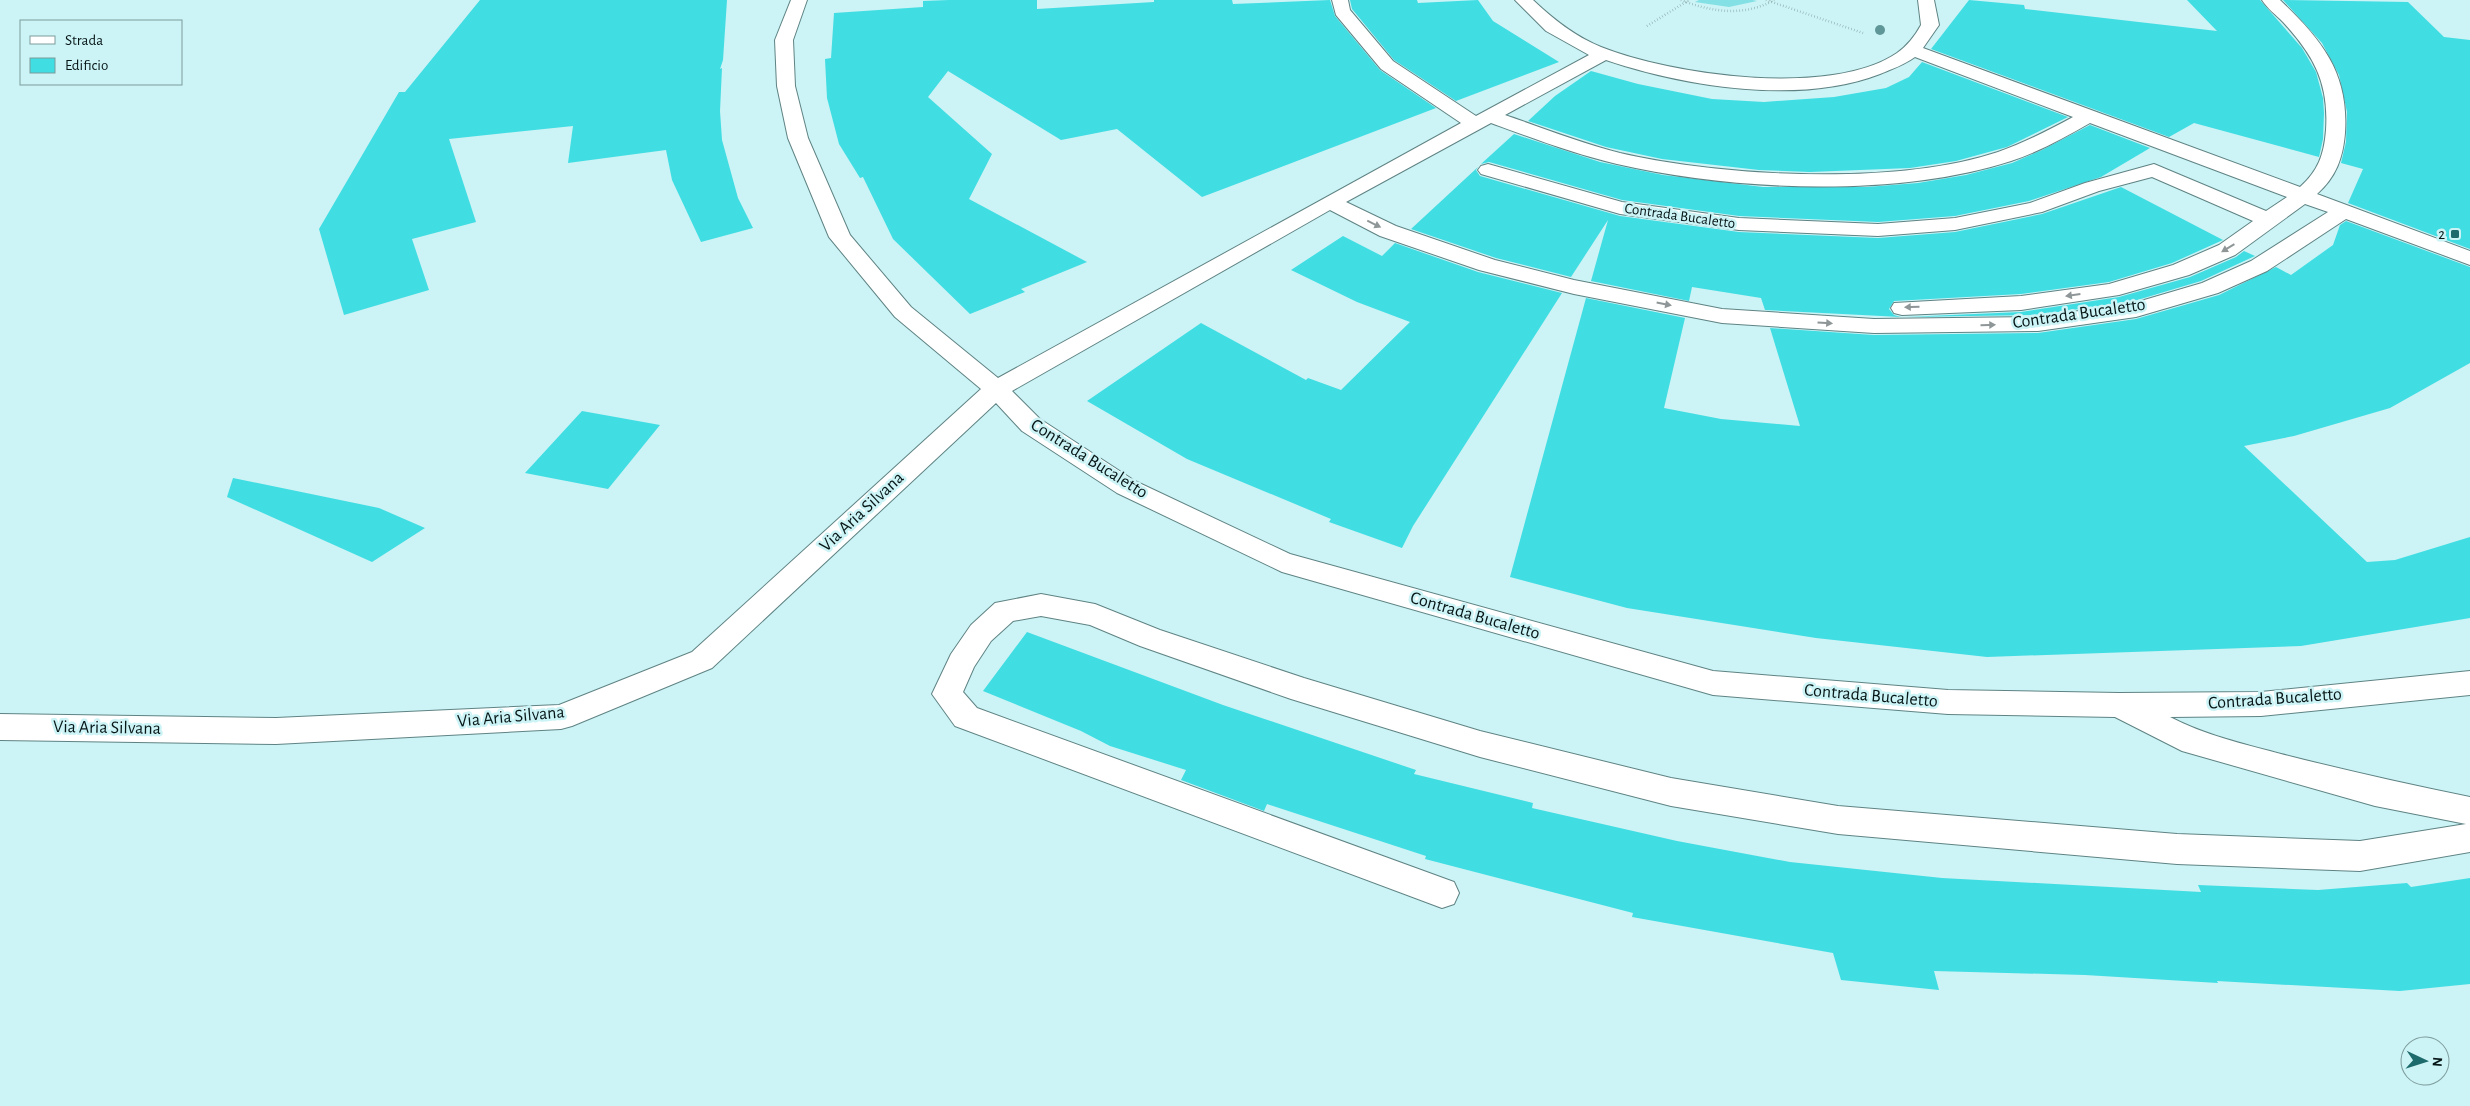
<svg xmlns="http://www.w3.org/2000/svg" width="2470" height="1106" font-family="'Alegreya Sans',sans-serif">
<style>
.green{fill:#83e0e4}
.building{fill:#40dde3}
.lines{fill:none;stroke-linecap:round;stroke-linejoin:round}
.minor-casing{stroke:#5f8384;stroke-width:2}
.path{stroke:#809ea0;stroke-width:2.5;stroke-dasharray:0.5 2.5;stroke-linecap:butt}
.minor{fill:#fff;fill-rule:evenodd}
.tree{fill:#5f9799}
.oneway{fill:#8f9697}
.poi-dot{fill:#1d6a6d;stroke:#ccf3f5;stroke-width:2}
.labels{text-anchor:middle;dominant-baseline:central;stroke-width:5;stroke-linejoin:round;paint-order:stroke}
.far-street-label{font-size:15px;fill:#071617;stroke:#ccf3f5}
.far-poi-label{font-size:15px;fill:#071617;stroke:#ccf3f5;text-anchor:end}
.street-label{font-size:18px;fill:#071617;stroke:#ccf3f5}
</style>
<rect width="100%" height="100%" fill="#ccf3f5"/>
<path class="green" d="M1699,0H1753L1757,1L1729,7L1695,2Z"/>
<path class="building" d="M480,0H727L723,60L720,69L722,68L720,111L722,140L738,198L753,228L701,242L672,180L666,150L568,163L573,126L449,139L476,222L412,239L429,290L344,315L319,229L399,92H405Z
M949,0H1037V9L1154,2V0H1232L1233,4L1330,0L1335,16L1380,70L1436,108L1202,197L1117,129L1061,140L948,71L928,97L992,154L969,199L1087,262L1021,289L1025,292L970,314L893,239L863,177L860,178L839,144L827,98L825,59L831,58L834,13L923,7V1Z
M1350,0H1417L1418,3L1478,0L1493,21L1559,62L1456,101L1394,60L1352,9Z
M1969,0L2024,5L2025,9L2217,31L2187,0H2260L2302,48L2316,72L2323,98L2324,113L2323,139L2319,157L2194,123L2169,137L1931,49Z
M2283,0L2408,2L2444,37L2470,40V249L2348,203L2363,169L2341,163L2346,142L2347,112L2339,75L2322,43Z
M1922,62L2068,117L2007,147L1956,161L1910,168L1810,172L1759,170L1662,159L1606,147L1528,121L1555,96L1591,71L1638,84L1712,99L1764,102L1834,97L1886,88L1909,77Z
M2090,125L2150,148L2101,177L2029,201L1955,216L1878,222L1739,216L1622,200L1489,162L1481,164L1514,134L1600,162L1663,175L1763,187H1867L1918,183L1966,175L2012,163L2042,150Z
M1478,167L1476,170L1480,176L1620,216L1739,232L1878,238L1955,232L2042,214L2121,187L2223,240L2172,263L2109,282L2021,294L1894,301L1889,309L1894,315L1901,317L1765,310L1761,298L1692,287L1689,301L1591,281L1608,220L1571,277L1496,258L1411,229Z
M2346,221L2470,267V363L2390,408L2294,436L2244,446L2367,562L2395,560L2470,537V618L2301,646L1987,657L1816,638L1627,608L1510,577L1586,298L1685,318L1664,408L1721,419L1800,426L1770,328L1874,335L2038,333L2136,319L2219,295L2276,267L2291,275L2333,245L2340,225Z
M1343,236L1382,256L1395,243L1478,272L1562,293L1413,526L1402,548L1329,522L1331,519L1187,459L1087,401L1201,323L1306,380L1308,378L1341,390L1410,322L1357,302L1291,270Z
M2244,251L2255,256L2201,281L2134,301L2038,315L1905,317L2021,312L2119,297L2190,277L2236,257Z
M582,411L660,425L608,489L525,473Z
M233,478L379,508L425,528L372,562L227,497Z
M1027,632L1223,705L1416,770L1414,774L1533,803L1532,808L1677,841L1790,862L1942,878L2201,892L2198,885L2318,890L2407,883L2411,887L2470,878V984L2400,991L2217,981L2218,983L2085,975L1934,971L1939,990L1841,980L1833,953L1632,917L1633,913L1425,859L1426,856L1267,804L1264,811L1181,780L1186,770L1110,746L1081,731L983,691Z"/>
<g class="lines">
<g class="minor-casing">
<path id="minor" d="M791,0H807L793,40L795,86L808,138L850,235L911,307L998,378L1461,123L1381,69L1336,15L1332,0H1348L1350,10L1393,61L1476,116L1589,55L1546,31L1515,0H1533C1553,19 1574,36 1601,47C1671,75 1831,98 1897,53C1907,46 1915,36 1921,25L1918,0H1934L1939,25L1923,48L2300,187C2318,171 2324,155 2326,130C2329,83 2314,56 2283,22C2276,15 2267,8 2262,0H2280C2322,40 2349,73 2345,133C2343,158 2336,177 2317,194L2470,251V265L2346,219L2267,271L2218,293L2136,317L2038,331L1874,333L1722,323L1574,294L1479,270L1380,236L1330,210L1012,391L1040,419L1135,481L1290,554L1713,671L1948,690L2119,693L2261,692L2470,671V695L2261,716L2170,717C2204,735 2244,744 2281,754C2344,770 2406,784 2470,797V852L2360,871L2177,864L1838,834L1671,806L1480,757L1291,699L1140,646L1090,625L1041,616L1013,621L991,641L974,667L963,692L977,708L1454,882L1459,893L1454,904L1442,908L955,726L932,694L951,654L971,625L995,603L1041,594L1095,604L1160,630L1304,678L1480,731L1671,778L1838,806L2177,834L2360,841L2466,824L2375,806L2182,751L2115,717L1948,714L1713,695L1282,572L1117,493L1022,431L996,403L712,668L572,726L561,729L276,744L0,740V714L276,718L559,705L692,652L981,389L895,317L829,237L788,138L777,86L775,40ZM1915,57L2073,117C2049,130 2024,143 1998,152C1896,186 1724,177 1620,153C1581,143 1543,128 1505,115L1606,60C1686,87 1800,105 1880,74C1892,69 1904,65 1915,57ZM1491,123C1532,138 1574,154 1617,164C1734,191 1897,198 2011,161C2039,152 2065,137 2090,123L2287,197L2266,211L2154,164L2085,183L2030,203L1955,218L1878,224L1739,218L1622,202L1488,164L1481,166L1478,170L1481,174L1620,214L1739,230L1878,236L1955,230L2042,212L2099,191L2152,177L2253,221L2219,245L2173,265L2109,284L2021,296L1894,303L1891,308L1894,313L1902,315L2021,310L2119,295L2189,275L2235,255L2305,204L2328,212L2251,261L2202,283L2134,303L2038,317L1874,319L1722,309L1574,280L1495,260L1396,226L1346,202Z"/>
</g>
<path class="path" d="M1681,0C1711,12 1745,17 1774,0
M1766,0L1863,33
M1647,26L1689,0"/>
<use href="#minor" class="minor"/>
</g>
<circle class="tree" cx="1880" cy="30" r="5"/>
<defs><path id="oneway-solid" d="M-6-.8H1V-3.2L6.5 0L1 3.2V.8H-6Z" transform="scale(1.25)"/></defs>
<g class="oneway">
<use href="#oneway-solid" transform="translate(1374 224) rotate(26)"/>
<use href="#oneway-solid" transform="translate(2228 248) rotate(149)"/>
<use href="#oneway-solid" transform="translate(2073 295) rotate(172)"/>
<use href="#oneway-solid" transform="translate(1664 304) rotate(11)"/>
<use href="#oneway-solid" transform="translate(1912 307) rotate(178)"/>
<use href="#oneway-solid" transform="translate(1825 323) rotate(4)"/>
<use href="#oneway-solid" transform="translate(1988 325) rotate(-1)"/>
</g>
<rect class="poi-dot" x="2450" y="229" width="10" height="10" rx="2.5"/>
<g class="labels">
<g class="far-street-label">
<text transform="translate(1680 216) rotate(8)">Contrada Bucaletto</text>
</g>
<g class="far-poi-label">
<text x="2445" y="234">2</text>
</g>
<g class="street-label">
<text transform="translate(2079 314) rotate(-8)">Contrada Bucaletto</text>
<text transform="translate(1089 459) rotate(32)">Contrada Bucaletto</text>
<text transform="translate(862 512) rotate(-43)">Via Aria Silvana</text>
<text transform="translate(1475 616) rotate(16)">Contrada Bucaletto</text>
<text transform="translate(1871 696) rotate(5)">Contrada Bucaletto</text>
<text transform="translate(2275 699) rotate(-4)">Contrada Bucaletto</text>
<text transform="translate(511 717) rotate(-5)">Via Aria Silvana</text>
<text transform="translate(107 728) rotate(1)">Via Aria Silvana</text>
</g>
</g>
<rect x="20" y="20" width="162" height="65" fill="#ccf3f5" stroke="#7d9b9c"/>
<rect x="30" y="36" width="25" height="8" fill="#ffffff" stroke="#7d9b9c"/>
<text x="65" y="45" font-size="15" fill="#071617">Strada</text>
<rect x="30" y="58" width="25" height="15" fill="#40dde3" stroke="#7d9b9c"/>
<text x="65" y="70" font-size="15" fill="#071617">Edificio</text>
<g transform="translate(2425 1061) rotate(94)"><circle r="24" fill="#ccf3f5" stroke="#7d9b9c"/>
<path d="M0-4L9 19L0 12L-9 19Z" fill="#1d6a6d"/>
<text y="-8" font-size="14" font-weight="bold" text-anchor="middle" fill="#071617">N</text>
</g>
</svg>
